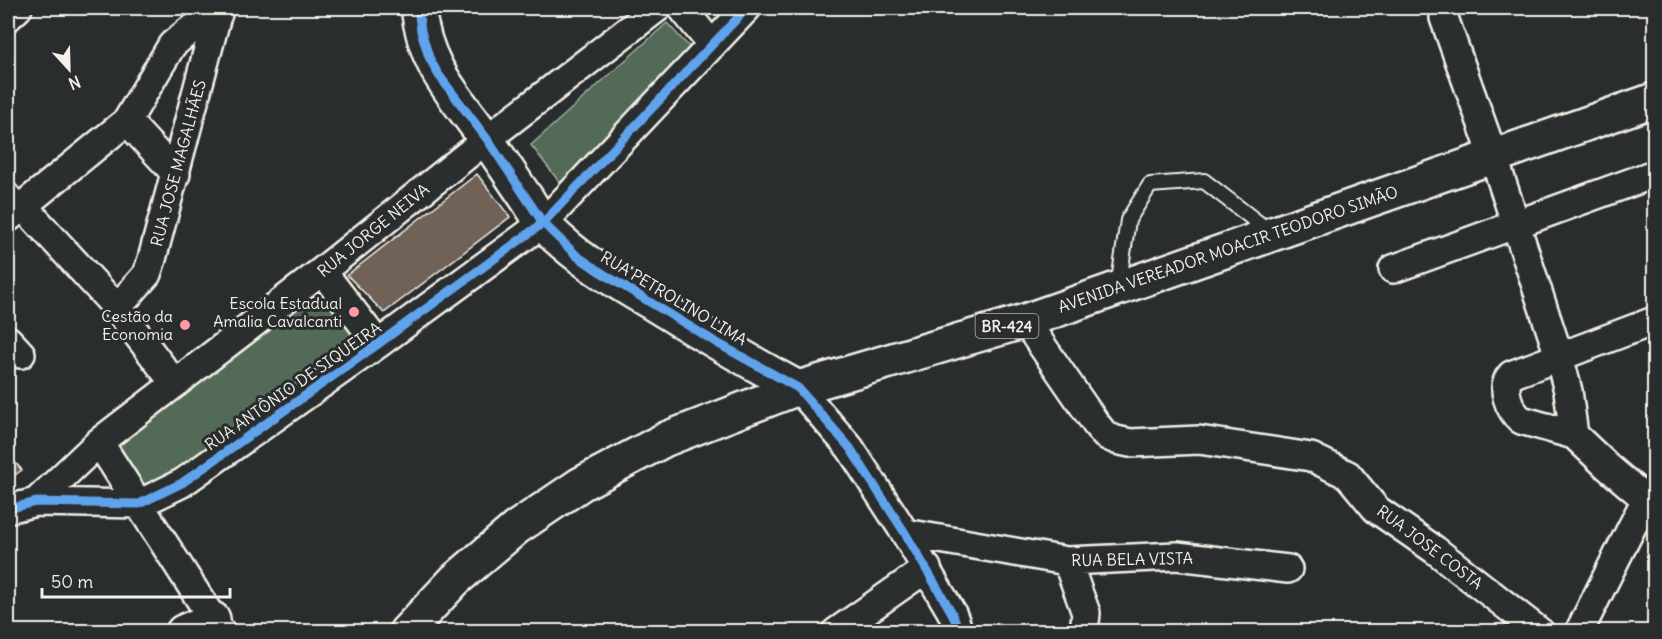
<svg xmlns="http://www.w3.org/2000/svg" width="1662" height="639" font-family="Delius,sans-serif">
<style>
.green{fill:#536b59;stroke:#a4aea0;stroke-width:1.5}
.building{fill:#716258;stroke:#f4f1e8;stroke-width:1.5}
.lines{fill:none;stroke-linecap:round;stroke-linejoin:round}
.lane-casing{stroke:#f4f1e8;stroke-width:18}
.street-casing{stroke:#f4f1e8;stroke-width:32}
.secondary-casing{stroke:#f4f1e8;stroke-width:38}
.primary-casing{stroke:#f4f1e8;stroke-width:38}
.lane{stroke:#2a2d2e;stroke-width:14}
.street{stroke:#2a2d2e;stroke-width:27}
.secondary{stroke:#2a2d2e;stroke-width:33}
.primary{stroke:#2a2d2e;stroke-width:33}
.cycleway-casing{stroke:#2a2d2e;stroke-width:13}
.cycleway{stroke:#60a3ed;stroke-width:9}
.poi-dot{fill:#ff9aa2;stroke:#2a2d2e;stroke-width:2}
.labels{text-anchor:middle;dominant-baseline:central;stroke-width:6;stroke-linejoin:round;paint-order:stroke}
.shield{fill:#2a2d2e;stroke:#b7b6b0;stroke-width:1.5}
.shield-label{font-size:15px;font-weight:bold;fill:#f4f1e8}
.street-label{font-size:16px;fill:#f4f1e8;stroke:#2a2d2e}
.poi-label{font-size:16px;fill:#f4f1e8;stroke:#2a2d2e;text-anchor:end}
</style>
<rect width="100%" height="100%" fill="#2a2d2e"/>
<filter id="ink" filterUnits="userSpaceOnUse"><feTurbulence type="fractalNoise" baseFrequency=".0167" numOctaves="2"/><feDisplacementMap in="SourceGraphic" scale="12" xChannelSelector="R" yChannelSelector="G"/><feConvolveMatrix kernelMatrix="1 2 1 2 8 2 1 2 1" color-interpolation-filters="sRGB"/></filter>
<g filter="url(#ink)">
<path class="green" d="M667,23L692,50L567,192L531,145Z
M321,279L367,336L179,478L140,496L109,444Z"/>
<path class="building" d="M477,174L510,217L384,313L347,275Z
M8,455L22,470L8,480Z"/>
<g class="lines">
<g class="lane-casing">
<path id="lane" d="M8,188L23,206
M1118,288L1128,220L1150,185L1204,181L1270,232"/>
</g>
<g class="street-casing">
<path id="street" d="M682,8L712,45
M8,17L18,8
M1444,18L1493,155L1559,356L1568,391L1574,435
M127,121L176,174
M23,206L117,308L175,384
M8,218L127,121L172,45L189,31L218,14
M1393,269L1654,174
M322,271L378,344
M117,308L147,274L152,259L219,8
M1025,321L1096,424L1105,435L1116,440L1130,443L1199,440L1311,457L1348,475L1376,509L1435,550L1540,632
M1654,321L1511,375C1500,387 1509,410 1521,420L1574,435L1608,467L1654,506
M8,340L21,354
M798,388L850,448L905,533L952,613L956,623L955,632
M99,442L221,632
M36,502L99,442L322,271L487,139L657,8
M8,509L36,502L139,504L182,483L378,344L543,223L747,8
M905,533L1067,561L1177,556L1288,569
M1067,561L1086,613L1084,632
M836,632L927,568
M1579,632L1646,499"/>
</g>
<g class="secondary-casing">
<path id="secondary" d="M418,8C426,69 452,91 486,139C500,158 513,179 527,199C533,208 538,218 545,226C576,258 613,280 652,303C700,333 748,361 798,388
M183,632L213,619"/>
</g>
<g class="primary-casing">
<path id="primary" d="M406,632L455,580L516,528L581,484L666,439L798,388L1025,321L1654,100"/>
</g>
<use href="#lane" class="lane"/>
<use href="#street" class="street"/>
<use href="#secondary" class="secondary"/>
<use href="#primary" class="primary"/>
<g class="cycleway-casing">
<path id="cycleway" d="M418,8L421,31L429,57L438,74L487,139L543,223L577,256L602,273L717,343L798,388L850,448L905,533L952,613L956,623L955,632
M8,509L36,502L139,504L182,483L378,344L543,223L747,8"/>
</g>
<use href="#cycleway" class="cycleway"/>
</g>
</g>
<g class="poi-dot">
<circle cx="354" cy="312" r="6"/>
<circle cx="185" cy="325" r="6"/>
</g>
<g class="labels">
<rect class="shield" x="975.5" y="314" width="63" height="24" rx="4.5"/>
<g class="shield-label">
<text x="1007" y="326">BR-424</text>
</g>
<g class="street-label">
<text transform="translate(178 163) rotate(-75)">RUA JOSE MAGALHÃES</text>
<text transform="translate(373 230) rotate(-39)">RUA JORGE NEIVA</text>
<text transform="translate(1228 249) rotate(-19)">AVENIDA VEREADOR MOACIR TEODORO SIMÃO</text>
<text transform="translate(674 298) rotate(31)">RUA PETROLINO LIMA</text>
<text transform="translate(293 386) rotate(-35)">RUA ANTÔNIO DE SIQUEIRA</text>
<text transform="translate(1430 547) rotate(37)">RUA JOSE COSTA</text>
<text transform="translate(1132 559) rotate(-1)">RUA BELA VISTA</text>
</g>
<g class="poi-label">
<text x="342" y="303">Escola Estadual<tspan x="342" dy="18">Amalia Cavalcanti</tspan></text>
<text x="173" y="316">Cestão da<tspan x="173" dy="18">Economia</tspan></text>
</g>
</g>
<rect width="1662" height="639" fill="none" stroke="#2a2d2e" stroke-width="30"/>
<rect x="15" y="15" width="1632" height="609" fill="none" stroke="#f4f1e8" stroke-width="2" filter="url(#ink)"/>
<g transform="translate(69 69) rotate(158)" stroke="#2a2d2e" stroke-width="4.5" paint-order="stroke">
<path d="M0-4.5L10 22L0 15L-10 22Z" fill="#f4f1e8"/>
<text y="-9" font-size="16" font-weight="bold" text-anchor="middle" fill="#f4f1e8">N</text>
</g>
<path d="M42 588v9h188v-9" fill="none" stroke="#f4f1e8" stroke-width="3"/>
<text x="51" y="588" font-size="18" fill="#f4f1e8" stroke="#2a2d2e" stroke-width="4.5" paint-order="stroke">50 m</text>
</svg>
